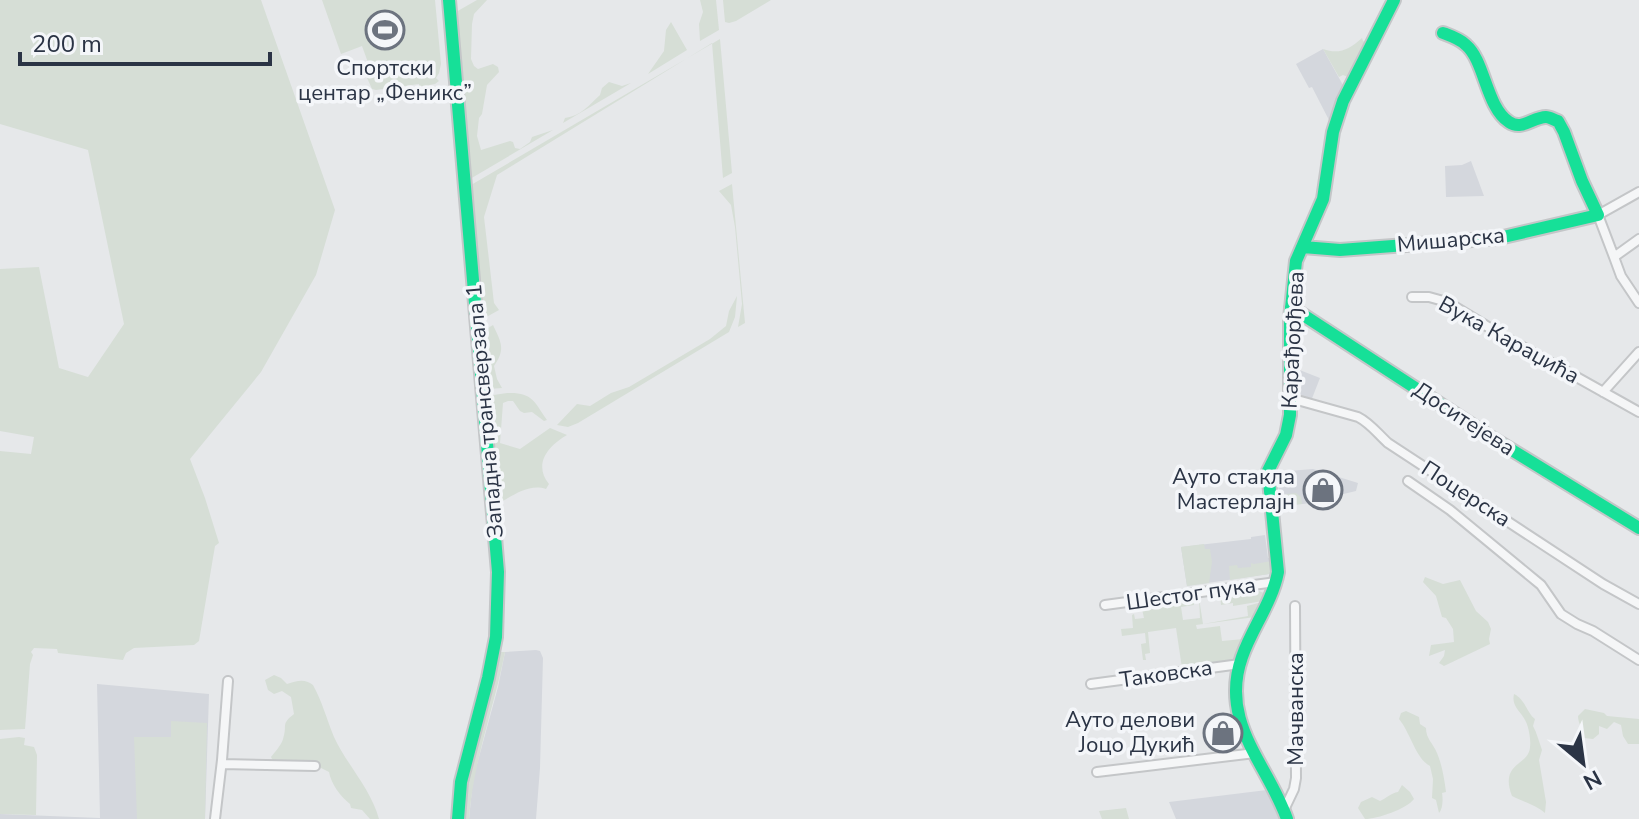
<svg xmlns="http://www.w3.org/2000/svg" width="1639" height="819" font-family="'Nunito Sans',sans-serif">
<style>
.built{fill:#d4d7dd}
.green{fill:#d6ded6}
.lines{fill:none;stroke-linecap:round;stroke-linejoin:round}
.street-casing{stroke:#c4c6c8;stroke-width:12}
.fast-casing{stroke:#c4c6c8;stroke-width:16}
.street{stroke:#f5f6f7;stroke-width:8}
.fast{stroke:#16e098;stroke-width:12}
.labels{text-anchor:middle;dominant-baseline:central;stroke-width:7;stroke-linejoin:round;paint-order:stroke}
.poi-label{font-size:22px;fill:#2b3445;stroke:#f4f6f9;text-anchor:end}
.street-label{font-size:22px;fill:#2b3445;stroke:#f4f6f9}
</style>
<rect width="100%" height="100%" fill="#e6e8ea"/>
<path class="built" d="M1323,49L1344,87L1330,122L1312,87L1309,88L1296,64Z
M1471,161L1484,196L1446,197L1445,166L1462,165Z
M1292,367L1320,378L1311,401L1295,395Z
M1313,469L1358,483L1356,491L1335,496V501L1280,506L1277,472Z
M1265,535L1268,558H1272V569L1269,574L1187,586L1181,547L1251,539V537Z
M536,650L540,651L543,658L540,768L536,819H469L473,779L498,687L505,652Z
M97,684L209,694L205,819H0V814L100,818Z
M1267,790L1279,819H1176L1169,802Z"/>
<path class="green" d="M0,0H261L335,210L316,275L261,372L190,459L205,498L219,543L215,546L199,641L194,645L134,648L126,653L123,660L58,653L57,649L34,648L31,652L33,655L30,664L25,729L0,730V451L31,454L34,437L0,431V269L39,267L59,368L88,377L124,324L88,150L0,124Z
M322,0H435L441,64L439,73L436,78L439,81L435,84L419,87V84L376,90L372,89L364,71L370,68L362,46L341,54Z
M477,0H487L474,14L472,24L471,59L474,66L478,69L493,64L498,67L499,72L487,85L482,114L479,118L477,136L481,150L510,141L513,142L515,148L520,149L530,142L532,137L553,130L470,179L456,12Z
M700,0H716L719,30L700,41L699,24L703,12Z
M723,0H771L736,21L729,23L725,22Z
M671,22L687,50L648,74L664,51L666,30Z
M1362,38L1363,41L1368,43L1348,77L1343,75L1339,77L1323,49C1339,55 1350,49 1362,38Z
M720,39L732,173L723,178L712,43L497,175L484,217L494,303L499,310L481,320L471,185Z
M609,82L622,86L631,83L563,123L565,118C581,116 589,105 600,95L602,88Z
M732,184L745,323L738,327L742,304L735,227L731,205L719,191Z
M737,296L735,317L729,332L578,423L568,427L557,425L577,404L590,406L611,393L629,387L710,339L726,326L729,311Z
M493,325C501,342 506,349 494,366L497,379L502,388L489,389L487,384L483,331Z
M507,393C532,392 534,401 547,420L544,421L532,412L524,413L520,411L513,401H508L503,403L500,443L520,449L550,428L567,435C548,446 533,464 549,484L546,489C529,483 512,496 498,504L487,396Z
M1296,493L1301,497L1302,504L1280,506L1279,495Z
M1204,544L1205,549H1210L1212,562L1209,583L1187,586L1181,547Z
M1272,561V569L1269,574L1230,580L1229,566L1237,565L1238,568L1251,567V563L1254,564Z
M1425,577L1443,584L1460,580L1476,611L1488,622L1491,629L1489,639L1490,644L1444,666L1439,663L1444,656L1445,650L1429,656L1431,645L1454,642L1453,629L1446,618L1442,617L1436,596L1423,582Z
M1256,590L1264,593L1263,601L1233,606V603L1221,605L1220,595Z
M1193,598L1194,605L1181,607L1183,620L1200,618L1199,598L1203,624L1248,616L1247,606L1262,602L1255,617L1196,625L1197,629L1220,626L1222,641L1244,639L1233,660L1182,668L1176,628L1148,632L1150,653L1145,654L1146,660H1143L1141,644L1146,643L1145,633L1122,636L1121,629L1133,628L1132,615L1134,614L1135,619L1144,618L1142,609H1134L1133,606Z
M499,652H505C494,708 473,762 469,819H461L464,787Z
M274,675L281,678L287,684C297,681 304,678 313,685C322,701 327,720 334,737C347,765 371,789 379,819H370L362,810L351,808L350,804C341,797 331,784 329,772L321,768L312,766C301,775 285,765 273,761L271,757C275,752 282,744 283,739C288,724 280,725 294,714L291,697L282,691L274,694L268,690L265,680Z
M1514,694C1525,699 1527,713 1535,719L1533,726C1537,733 1539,742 1542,750L1539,760L1546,802L1545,813C1535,804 1523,802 1512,796C1499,762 1529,766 1530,747C1531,741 1529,728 1526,722C1521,711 1511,707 1514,694Z
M1585,709L1604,713L1607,716L1639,719V744H1628L1623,736L1621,725L1614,722L1607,729L1599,726V734L1593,739L1584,738C1583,728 1578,724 1578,716Z
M1406,711L1419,717L1420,724L1426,728C1426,739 1433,743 1437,753C1442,765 1444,777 1446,792L1442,793C1443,798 1443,809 1439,813L1436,800L1432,798L1433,779L1430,766C1416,759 1410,732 1399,719L1401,713Z
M171,721L207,723L205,819H137L134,737H171Z
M19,737L25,738L24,745L34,747L37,755L36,815L0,814V739Z
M1402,785L1410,792L1414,799C1407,809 1377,819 1365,819L1358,808L1361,802L1372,797L1380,801C1387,798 1391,793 1398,792Z
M1126,808L1129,819H1102L1099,811Z"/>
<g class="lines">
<g class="street-casing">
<path id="street" d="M1639,192L1598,215L1614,257L1639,239
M1614,257L1621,276L1639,303
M1412,297H1429L1447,302L1498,333L1639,412
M1603,392L1639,352
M1290,398L1358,417C1370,423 1378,434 1388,443L1603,584L1639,604
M1408,481L1450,510L1541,585L1561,614L1577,624L1593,631L1639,660
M1105,605L1276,582
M1091,684L1240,664
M222,764L315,766
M1097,772L1255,753
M1284,810L1294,789L1296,778L1295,606
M215,819L222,760L228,681"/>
</g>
<g class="fast-casing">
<path id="fast" d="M449,0L498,572L496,637L488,678L461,782L458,819
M1303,247L1340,250L1499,238L1598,215L1582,181L1564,132L1558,121C1554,120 1550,117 1546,117C1533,117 1522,131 1509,122C1486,107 1485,61 1466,45C1460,39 1451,36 1443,33
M1291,307L1489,436L1639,528
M1287,819C1267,763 1219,722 1242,657C1252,628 1272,603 1278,572L1268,471L1286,435L1290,415V318L1296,261L1323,199L1333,132L1343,101L1394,0"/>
</g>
<use href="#street" class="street"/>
<use href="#fast" class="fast"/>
</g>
<defs>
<g id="stadium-ring" transform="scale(2)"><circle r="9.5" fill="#f4f6f9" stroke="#6c737f" stroke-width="1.5"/><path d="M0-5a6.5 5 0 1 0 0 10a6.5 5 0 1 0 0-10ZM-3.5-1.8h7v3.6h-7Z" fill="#6c737f"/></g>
<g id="shop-ring" transform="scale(2)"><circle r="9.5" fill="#f4f6f9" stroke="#6c737f" stroke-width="1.5"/><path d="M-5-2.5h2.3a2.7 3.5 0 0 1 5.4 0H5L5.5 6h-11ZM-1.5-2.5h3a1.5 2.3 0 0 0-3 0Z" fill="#6c737f"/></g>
</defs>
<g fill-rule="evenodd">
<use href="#stadium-ring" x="385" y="30"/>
<use href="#shop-ring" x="1323" y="490"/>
<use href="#shop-ring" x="1223" y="733"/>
</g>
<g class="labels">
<g class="poi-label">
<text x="385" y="68" text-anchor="middle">Спортски<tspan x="385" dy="25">центар „Феникс”</tspan></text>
<text x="1295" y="477">Ауто стакла<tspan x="1295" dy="25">Мастерлајн</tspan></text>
<text x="1195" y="720">Ауто делови<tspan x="1195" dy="25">Јоцо Дукић</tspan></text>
</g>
<g class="street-label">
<text transform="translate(1451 240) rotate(-5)">Мишарска</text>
<text transform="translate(1293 340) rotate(-87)">Карађорђева</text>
<text transform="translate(1509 340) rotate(29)">Вука Караџића</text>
<text transform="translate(485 411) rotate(-95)">Западна трансверзала 1</text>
<text transform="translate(1464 419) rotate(33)">Доситејева</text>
<text transform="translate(1466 494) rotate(33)">Поцерска</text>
<text transform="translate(1191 594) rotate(-8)">Шестог пука</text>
<text transform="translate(1166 674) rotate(-8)">Таковска</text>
<text transform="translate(1296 709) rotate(-90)">Мачванска</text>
</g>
</g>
<g transform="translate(1583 763) rotate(151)" stroke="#f4f6f9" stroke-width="6" paint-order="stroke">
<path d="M0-6L14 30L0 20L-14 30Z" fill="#2b3445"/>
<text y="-12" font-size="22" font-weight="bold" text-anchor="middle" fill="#2b3445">N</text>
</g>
<path d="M20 52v12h250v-12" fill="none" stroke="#2b3445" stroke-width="4"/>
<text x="32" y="52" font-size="24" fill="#2b3445" stroke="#f4f6f9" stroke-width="6" paint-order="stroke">200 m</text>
</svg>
